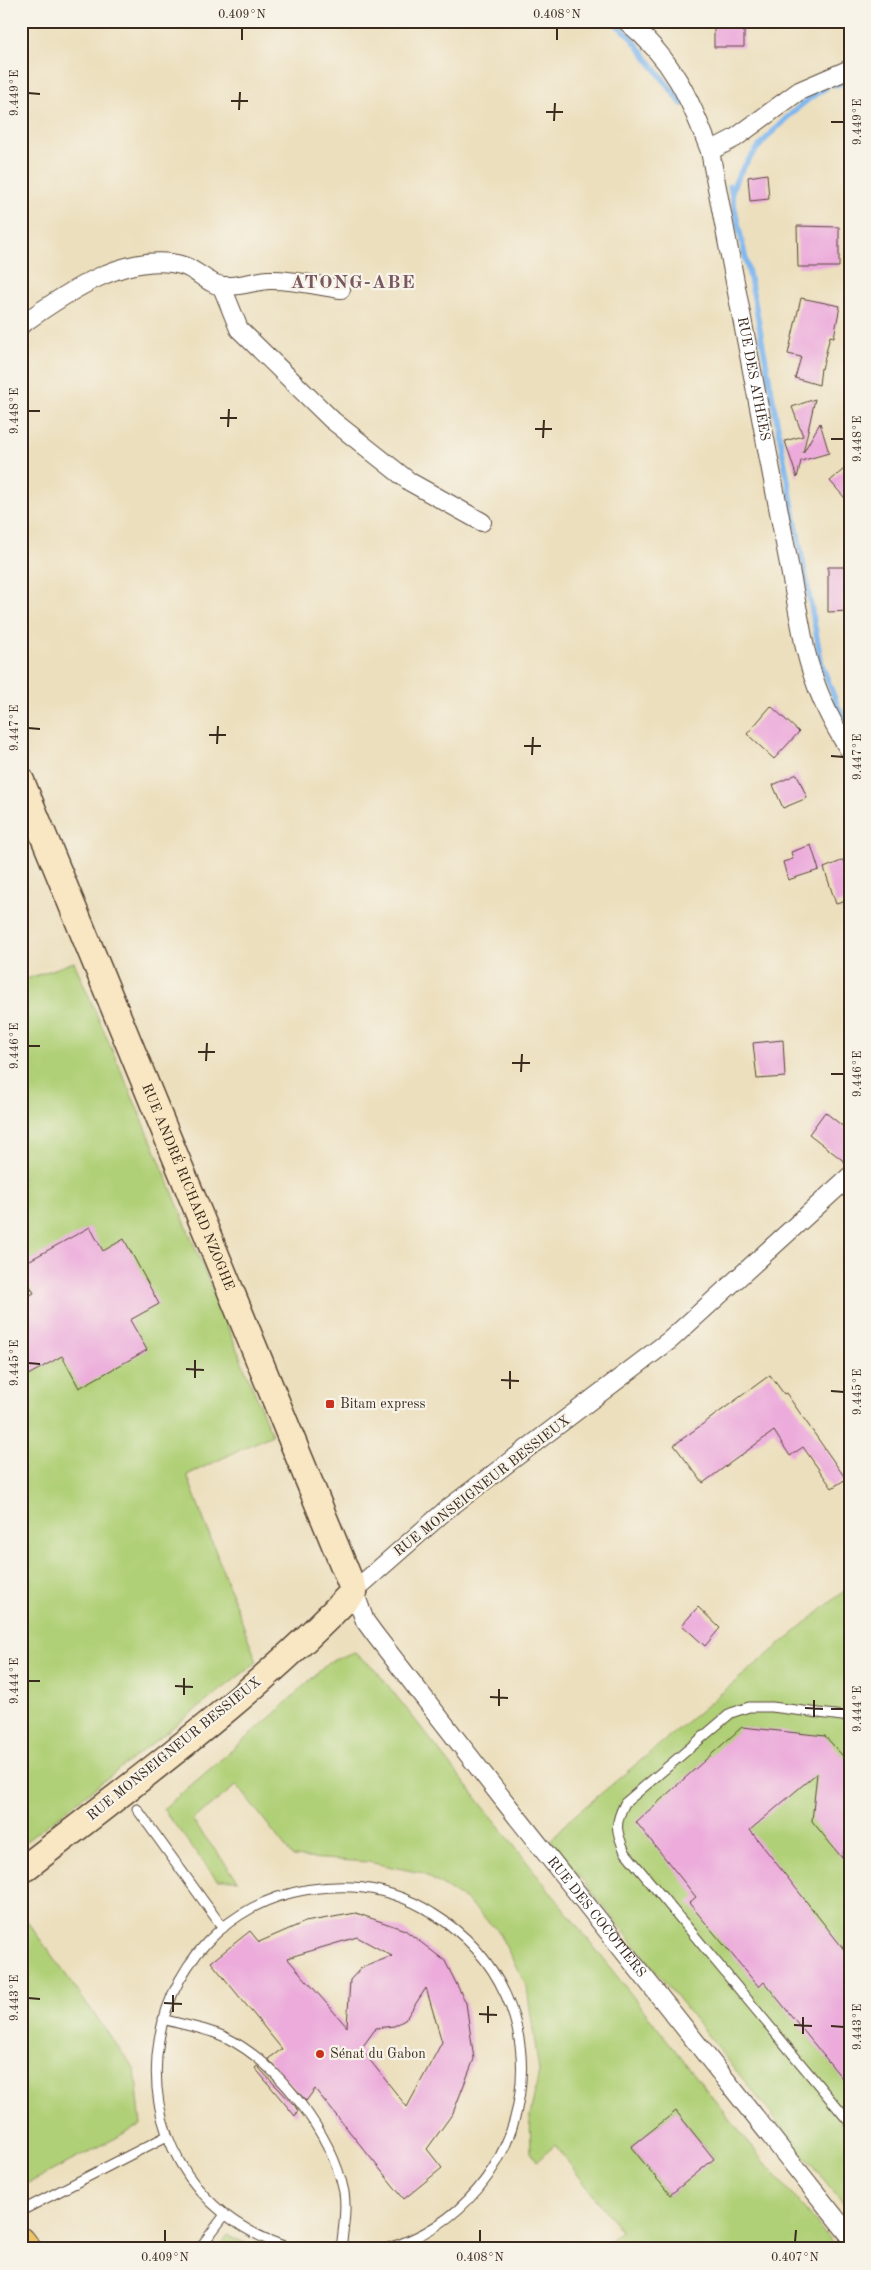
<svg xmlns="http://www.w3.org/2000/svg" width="871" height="2270" font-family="'Old Standard TT',serif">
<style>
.green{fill:#b0d077;stroke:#767d4a;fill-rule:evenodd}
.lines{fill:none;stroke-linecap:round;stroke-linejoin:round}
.stream{stroke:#7fb7ef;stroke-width:5.5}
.building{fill:#ecabdb;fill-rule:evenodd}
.lane-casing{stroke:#564536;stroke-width:11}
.street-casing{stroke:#564536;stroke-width:20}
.secondary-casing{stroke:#564536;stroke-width:29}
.primary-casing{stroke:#564536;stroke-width:30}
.lane{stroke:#fff;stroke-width:9}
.street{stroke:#fff;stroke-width:18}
.secondary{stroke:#f9e7c3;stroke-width:26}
.primary{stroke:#efc469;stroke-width:28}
.ticks{fill:none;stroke:#3b2a1e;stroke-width:2}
.poi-dot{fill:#c8321e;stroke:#f7f3e8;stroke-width:2}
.labels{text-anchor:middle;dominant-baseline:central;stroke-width:4.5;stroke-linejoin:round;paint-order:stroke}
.street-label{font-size:14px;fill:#3b2a1e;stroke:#f7f3e8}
.poi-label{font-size:14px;fill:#3b2a1e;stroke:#f7f3e8;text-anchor:start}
.district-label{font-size:19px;font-weight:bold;letter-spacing:1px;fill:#795760;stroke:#f7f3e8}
.neatline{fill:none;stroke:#3b2a1e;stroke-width:2}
.ticks-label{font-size:12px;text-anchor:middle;fill:#3b2a1e}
</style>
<rect width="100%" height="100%" fill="#f7f3e8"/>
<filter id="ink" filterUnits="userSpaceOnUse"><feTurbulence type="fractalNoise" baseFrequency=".02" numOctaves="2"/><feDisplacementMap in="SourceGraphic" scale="10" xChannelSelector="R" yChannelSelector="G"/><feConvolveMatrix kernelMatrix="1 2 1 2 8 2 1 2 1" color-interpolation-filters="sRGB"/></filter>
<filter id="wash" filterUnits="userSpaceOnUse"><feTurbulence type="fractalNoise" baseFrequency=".0096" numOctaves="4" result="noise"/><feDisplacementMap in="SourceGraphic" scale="20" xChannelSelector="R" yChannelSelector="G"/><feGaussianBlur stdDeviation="1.12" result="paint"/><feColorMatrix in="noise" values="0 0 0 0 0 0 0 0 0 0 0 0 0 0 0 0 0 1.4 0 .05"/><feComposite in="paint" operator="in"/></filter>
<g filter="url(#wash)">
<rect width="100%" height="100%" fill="#ecdfbd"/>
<path class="green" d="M74,962L154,1147L272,1435L187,1475L257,1662L21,1845V981Z
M850,1586V2212L551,1841L568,1821Z
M354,1652L375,1669L742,2135L838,2249H601L621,2231L555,2145L537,2161L531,2152L530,2116L539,2071L527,1988L498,1931L466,1900L422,1873L368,1862L293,1857L237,1785L192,1820L238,1880H217L163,1809L273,1715L329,1662ZM676,2111L714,2158L670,2195L631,2147Z
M21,1913L135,2070L141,2125L21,2187Z
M228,2235L258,2249H217Z"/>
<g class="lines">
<path class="stream" d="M612,21L630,36L682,104
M835,85L850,81
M730,186L754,297L822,665L838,707L850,725
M732,192C739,160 797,103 826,88"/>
</g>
<g id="blocks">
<path class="building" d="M714,21H744V47H714Z
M767,174L769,199L750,201L748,177Z
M797,226L839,227V267H798Z
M801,298L840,306L834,337L830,336L822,369L821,368L819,385L795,378L801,357L788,354Z
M815,399L803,453L820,423L829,453L801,461L797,478L785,441L803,436L792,407Z
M850,464V504L830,481Z
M828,567H850V611L828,612Z
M771,706L799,732L774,759L747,734Z
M797,774L807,798L783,808L773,785Z
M811,845L819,870L788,880L783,862L793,859L791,852Z
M844,860L850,878V900L836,904L824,868Z
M783,1040L785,1077L757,1079L753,1043Z
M825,1112L850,1132V1166L809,1134Z
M90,1227L103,1251L124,1239L159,1304L130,1320L147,1350L79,1388L62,1356L21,1379V1300L34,1293L21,1270V1265Z
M770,1375L784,1394L786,1393L846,1479L832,1488L803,1447L790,1456L774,1431L703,1483L674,1445Z
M698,1607L720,1628L705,1646L682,1625Z
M742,1727L825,1736L850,1764V1854L845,1847L842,1858L812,1821L817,1773L750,1830L850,1957V2088L764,1982L759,1987L689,1903L696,1897L636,1822Z
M356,1913L405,1930L445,1961L466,2003L474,2059L453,2113L427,2149L442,2168L404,2199L315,2089L306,2101L268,2059L282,2049L211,1962L250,1931L259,1942L305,1922ZM357,1937L392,1956L361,1968L350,1980L347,2027L287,1958ZM426,1988L442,2042L407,2107L361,2049L376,2028L394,2026L405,2020Z
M257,2066L295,2106L298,2111L295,2116L255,2068Z
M676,2111L714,2159L670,2195L631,2147Z"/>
</g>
</g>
<g filter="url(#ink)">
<use href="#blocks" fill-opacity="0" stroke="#564536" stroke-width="1"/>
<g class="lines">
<g class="lane-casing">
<path id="lane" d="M850,1717L772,1707H749L731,1713L625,1803C614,1824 616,1831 625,1852L850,2123
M137,1809L223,1928
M163,2019C182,2025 206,2028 225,2037C278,2063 332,2134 344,2192C347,2210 343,2231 341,2249
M21,2211L167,2136
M199,2249L224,2216
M293,2249C78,2183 131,1878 352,1887C379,1888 409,1898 432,1913C572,1998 541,2203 385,2249"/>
</g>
<g class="street-casing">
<g id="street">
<path id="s1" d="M626,21C672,58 690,98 710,151L805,648C814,686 828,718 850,751"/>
<path d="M710,151L735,138L799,91L850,69"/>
<path d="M222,287L239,329L332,420L410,482L482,522"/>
<path d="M21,325C64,294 129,249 184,266C197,270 210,286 224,286C239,287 254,281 269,280C292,279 318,286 341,289"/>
<path id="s2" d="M850,1176L670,1340L446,1510L354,1591L365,1621L376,1636L509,1807L850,2236"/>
</g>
</g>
<g class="secondary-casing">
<g id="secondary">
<path id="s3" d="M21,781L354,1591C254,1696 135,1782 21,1871"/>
</g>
</g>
<g class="primary-casing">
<path id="primary" d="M21,2241L27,2249"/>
</g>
<use href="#lane" class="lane"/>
<use href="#street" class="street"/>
<use href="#secondary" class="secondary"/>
<use href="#primary" class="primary"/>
</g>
</g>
<path class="ticks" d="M242,40V28M557,40V28M28,93L40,94M231,101H248M239,110L240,92M546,112H563M554,121L555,103M831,122H844M28,411H40M220,418H237M228,427L229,409M535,429H552M543,438L544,420M831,439H844M28,728L40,729M209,735H226M217,744L218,726M524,746H541M532,755L533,737M831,756L844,757M28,1046H40M198,1052H215M206,1061L207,1043M512,1063H530M521,1072L522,1054M831,1074H844M28,1363L40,1364M186,1369L204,1370M195,1378V1360M501,1380L519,1381M510,1389V1371M831,1391L844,1392M28,1681H40M175,1686L193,1687M184,1695V1678M490,1697L508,1698M499,1706V1689M805,1708L823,1709M831,1709H844M814,1717V1700M28,1998L40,1999M164,2003L182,2004M173,2012V1995M479,2014L497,2015M488,2023V2006M794,2025L812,2026M831,2026L844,2027M803,2034V2017M165,2242V2230M480,2242V2230M795,2242L796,2230"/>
<g class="poi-dot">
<rect x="325" y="1399" width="10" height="10" rx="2.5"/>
<circle cx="320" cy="2054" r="5"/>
</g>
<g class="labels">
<g class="street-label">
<text stroke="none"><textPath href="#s1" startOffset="389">RUE DES ATHÉES</textPath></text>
<text stroke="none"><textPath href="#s3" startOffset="439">RUE ANDRÉ RICHARD NZOGHE</textPath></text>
<text transform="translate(482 1486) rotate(-38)">RUE MONSEIGNEUR BESSIEUX</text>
<text transform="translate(174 1749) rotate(-39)">RUE MONSEIGNEUR BESSIEUX</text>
<text stroke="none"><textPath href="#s2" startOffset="1055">RUE DES COCOTIERS</textPath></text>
</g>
<g class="poi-label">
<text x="340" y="1404">Bitam express</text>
<text x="330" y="2054">Sénat du Gabon</text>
</g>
<g class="district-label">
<text x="353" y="283">ATONG-ABE</text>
</g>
</g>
<rect width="871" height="2270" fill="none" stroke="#f7f3e8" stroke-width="55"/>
<rect x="28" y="28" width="816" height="2214" class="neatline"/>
<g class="ticks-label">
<text x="242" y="18">0.409°N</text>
<text x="557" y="18">0.408°N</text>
<text transform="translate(14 93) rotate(-90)" y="4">9.449°E</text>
<text transform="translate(857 122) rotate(-90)" y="4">9.449°E</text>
<text transform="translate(14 411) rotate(-90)" y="4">9.448°E</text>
<text transform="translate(857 439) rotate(-90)" y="4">9.448°E</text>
<text transform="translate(14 728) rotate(-90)" y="4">9.447°E</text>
<text transform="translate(857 757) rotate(-90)" y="4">9.447°E</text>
<text transform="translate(14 1046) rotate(-90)" y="4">9.446°E</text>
<text transform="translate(857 1074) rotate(-90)" y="4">9.446°E</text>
<text transform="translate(14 1363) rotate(-90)" y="4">9.445°E</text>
<text transform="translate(857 1392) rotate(-90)" y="4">9.445°E</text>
<text transform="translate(14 1681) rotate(-90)" y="4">9.444°E</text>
<text transform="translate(857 1709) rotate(-90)" y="4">9.444°E</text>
<text transform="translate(14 1998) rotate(-90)" y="4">9.443°E</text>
<text transform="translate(857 2027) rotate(-90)" y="4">9.443°E</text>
<text x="165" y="2261">0.409°N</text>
<text x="480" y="2261">0.408°N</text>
<text x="795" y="2261">0.407°N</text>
</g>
</svg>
